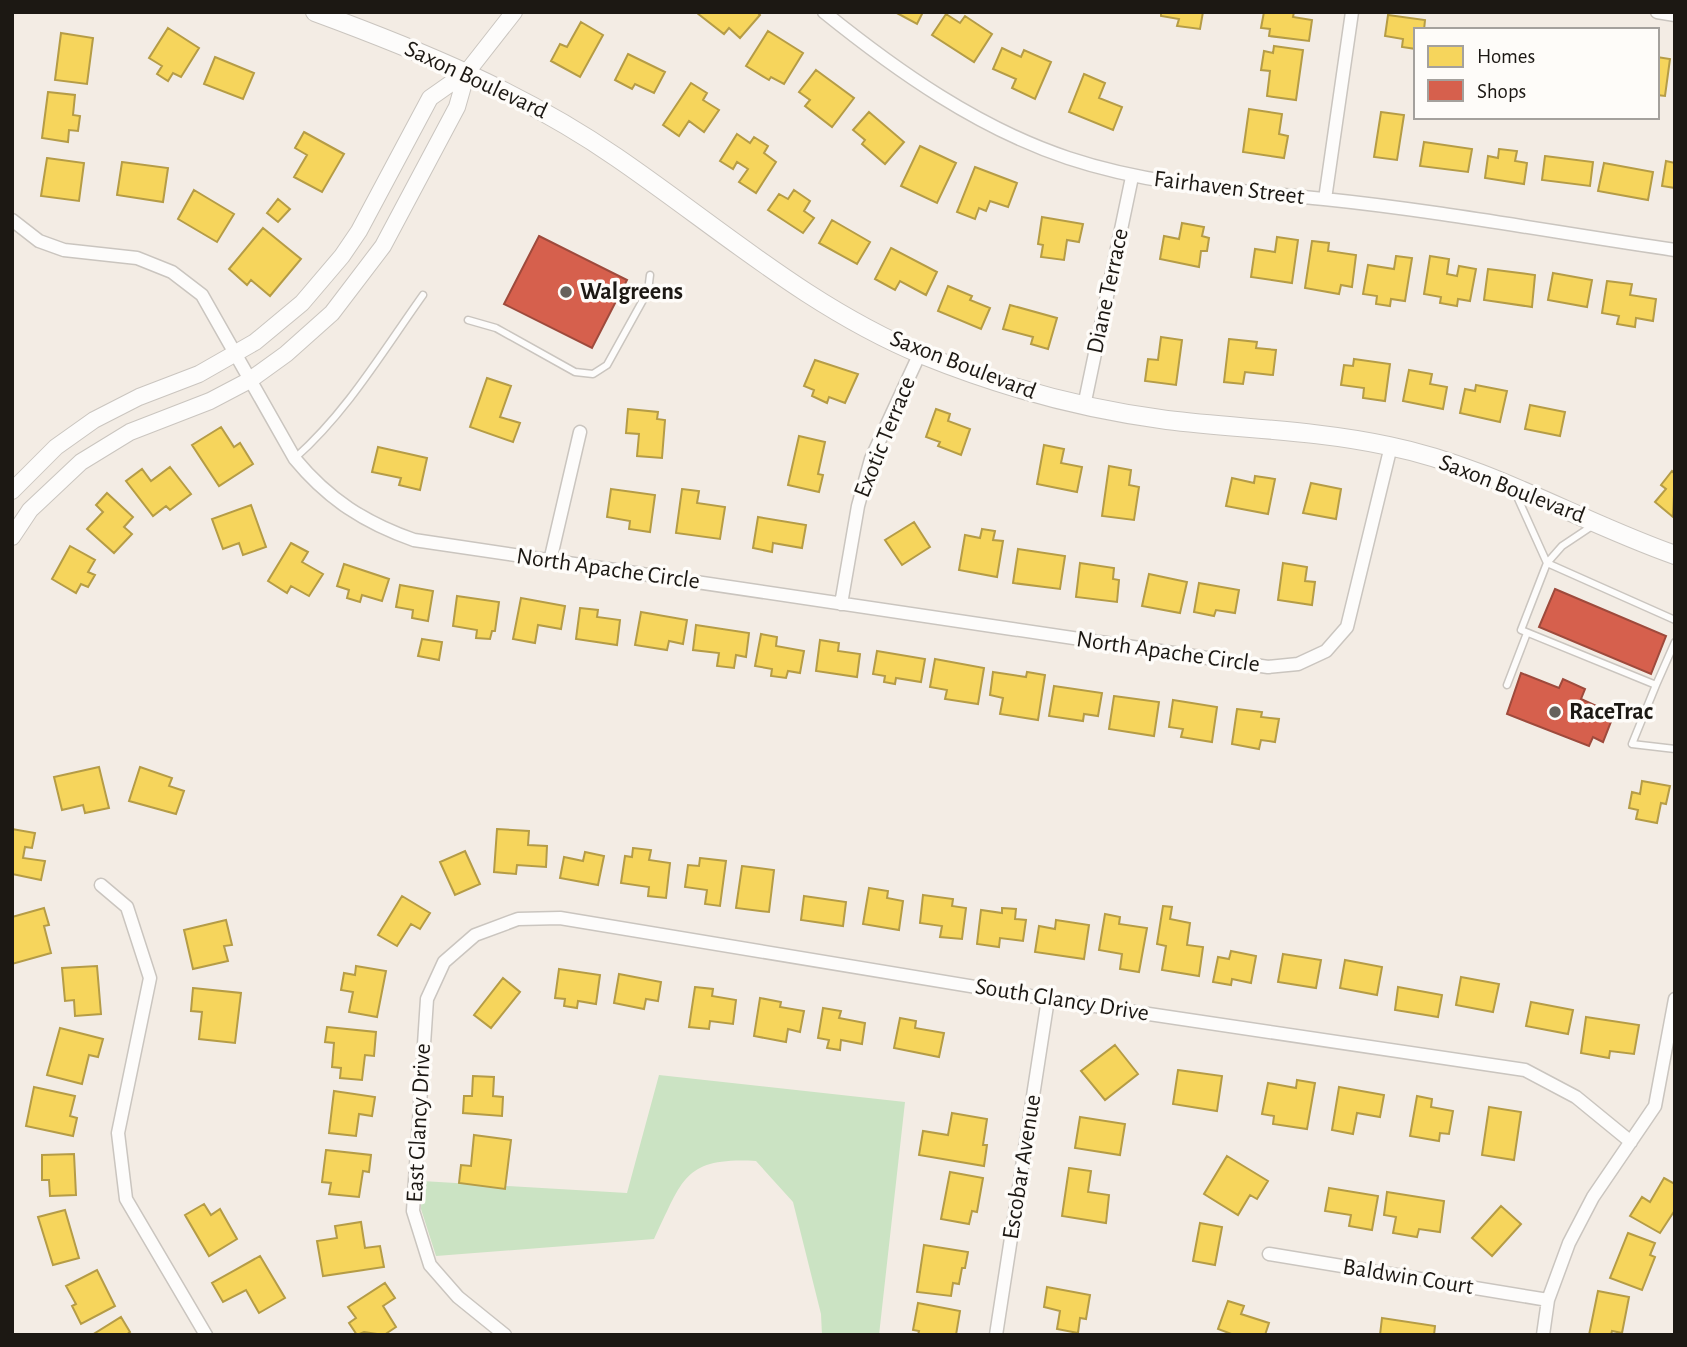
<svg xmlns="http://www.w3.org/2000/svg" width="1687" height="1347" font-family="'Alegreya Sans',sans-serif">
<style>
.green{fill:#cbe3c3}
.homes{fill:#f6d55c;stroke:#b59c46;stroke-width:2}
.shops{fill:#d6604d;stroke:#9e4a3c;stroke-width:2}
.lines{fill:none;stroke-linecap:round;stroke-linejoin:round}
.service-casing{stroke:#cac5bf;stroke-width:9}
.minor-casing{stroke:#cac5bf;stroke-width:15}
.tertiary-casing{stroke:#cac5bf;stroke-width:18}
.secondary-casing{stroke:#cac5bf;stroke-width:20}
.service{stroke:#fdfcfb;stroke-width:6}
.minor{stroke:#fdfcfb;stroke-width:12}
.tertiary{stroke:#fdfcfb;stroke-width:16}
.secondary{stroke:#fdfcfb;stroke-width:18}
.poi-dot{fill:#67625c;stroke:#fefcf9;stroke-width:2.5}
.labels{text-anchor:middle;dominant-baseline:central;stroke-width:7;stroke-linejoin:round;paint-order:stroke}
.street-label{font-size:24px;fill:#1c1813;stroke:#fefcf9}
.poi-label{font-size:24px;font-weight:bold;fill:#1c1813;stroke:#fefcf9;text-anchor:start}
</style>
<rect width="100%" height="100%" fill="#f3ece4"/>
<path class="green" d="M659,1075L905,1102L879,1335H822L821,1314L793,1202L756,1161C683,1157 683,1180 654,1239L436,1256L421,1209L422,1181L627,1193Z"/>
<path class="homes" d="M757,12L760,15L740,38L729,28L724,34L697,13Z
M895,12H923L917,24Z
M1161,12H1203L1200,29L1177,26L1179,19L1161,16Z
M1264,12H1294L1293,17L1312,20L1309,41L1269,36L1270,29L1261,28Z
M946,14L960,23L965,16L992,34L974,62L932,35Z
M1388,15L1425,20L1424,30H1416V49L1402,47L1403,39L1385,36Z
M581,22L603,35L580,77L551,61L560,44L567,47Z
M168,28L199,48L181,77L173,73L168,81L157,74L162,66L149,58Z
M768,31L803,53L784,84L771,77L769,80L746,66Z
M61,33L93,38L87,84L55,80Z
M1274,46L1303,50L1296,100L1267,96L1270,71L1261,70L1264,51L1273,53Z
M1002,48L1021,57L1024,50L1051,62L1035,99L1012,88L1016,79L993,69Z
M628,54L665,72L654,93L635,84L632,89L615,80Z
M215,57L254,73L243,99L204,84Z
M1657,57L1670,59L1665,96L1657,95Z
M816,70L854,98L832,127L805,106L810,100L799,92Z
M1084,74L1105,83L1099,98L1122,107L1113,130L1069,112Z
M691,83L707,93L703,100L719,110L704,132L689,121L679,136L663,125Z
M48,92L75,95L73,115L80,116L78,131L69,130L68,142L42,138Z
M1249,109L1282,114L1279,134L1288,136L1284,158L1243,152Z
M869,112L904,142L885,164L862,144L865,140L853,130Z
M1381,112L1404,115L1397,160L1374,157Z
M304,132L344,154L322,192L294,177L307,155L295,148Z
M737,134L750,143L754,137L768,146L764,153L776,162L756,193L739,182L748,169L737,162L733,169L720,161Z
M1424,142L1472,149L1468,172L1420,166Z
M920,146L956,163L937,203L901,186Z
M1499,149L1517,151L1515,161L1527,163L1524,184L1485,178L1488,156L1498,158Z
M1545,156L1593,162L1590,186L1542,180Z
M47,158L84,163L79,201L41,196Z
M1666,161L1675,163V188L1662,186Z
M122,162L168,168L163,202L117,195Z
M1604,163L1653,172L1648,200L1598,191Z
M975,167L1017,183L1008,207L990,201L986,211L979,208L975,219L957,212Z
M194,190L234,214L217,242L178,219Z
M794,190L810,201L804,211L814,218L803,233L768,210L779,194L788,199Z
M278,199L290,209L278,222L267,213Z
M1042,217L1083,224L1079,242L1067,240L1064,260L1041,257L1043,245L1038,244Z
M832,220L870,242L857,264L819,243Z
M1182,223L1204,227L1202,236L1209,238L1207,251H1201L1199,267L1160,259L1164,236L1179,239Z
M263,228L301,259L270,296L251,280L247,285L229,269Z
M1277,237L1298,240L1292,283L1251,277L1255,249L1275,252Z
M1312,241L1329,243L1328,251L1356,255L1352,287L1341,285L1339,294L1305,288Z
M891,248L937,272L926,295L900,281L895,290L875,279Z
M1396,256L1412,258L1405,301L1391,299L1390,306L1376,304L1377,296L1363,294L1368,265L1394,269Z
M1430,256L1449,259L1447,274L1457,276L1459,266L1476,269L1470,301L1458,299L1457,306L1440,303L1441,297L1424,294Z
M1488,269L1535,275L1532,307L1484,300Z
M1553,273L1592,280L1587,307L1548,300Z
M1607,281L1632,284L1630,295L1656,299L1653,321L1636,318L1635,327L1617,324L1619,316L1602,313Z
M948,286L972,296L970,300L990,308L981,329L938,311Z
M1010,305L1057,318L1048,349L1031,344L1033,337L1003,329Z
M1161,337L1182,340L1176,385L1145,381L1148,359L1158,360Z
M1229,339L1257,342L1256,348L1276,350L1273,375L1245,372L1243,384L1224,382Z
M1354,359L1390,364L1385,401L1363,398L1364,388L1341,385L1344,365L1353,366Z
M815,360L858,374L845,403L829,397L827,403L812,396L814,390L804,386Z
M1409,370L1432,374L1430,384L1447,387L1443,409L1403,401Z
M487,378L511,386L500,417L520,423L513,442L470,427Z
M1476,385L1507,391L1500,422L1460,413L1465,389L1475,391Z
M1530,405L1565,412L1560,436L1525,429Z
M628,409L658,412L657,419L665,420L662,458L637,456L639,434L626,433Z
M936,409L950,414L948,421L970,429L961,455L938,446L940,442L926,437Z
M221,427L234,447L240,443L253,464L219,486L192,445Z
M799,436L825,442L818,474L823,475L819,492L788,485Z
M1044,445L1064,449L1061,463L1082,467L1077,492L1037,484Z
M378,447L427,458L420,490L399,485L401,478L372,472Z
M1109,466L1131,470L1129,485L1139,487L1134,520L1102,516Z
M170,467L191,494L170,510L166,506L153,516L126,481L142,469L151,481Z
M1672,471L1675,474L1673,517L1655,502L1666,489L1661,485Z
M1255,476L1275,479L1268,514L1226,506L1232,478L1254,483Z
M1311,483L1341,489L1336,519L1303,513Z
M611,489L655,495L650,532L629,529L630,521L607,517Z
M682,489L699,491L697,503L725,507L720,539L676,533Z
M107,493L133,517L124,527L132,534L114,553L87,529L103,512L96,505Z
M251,505L266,547L243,555L239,543L223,549L212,519Z
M758,517L806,525L802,548L773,543L772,552L753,548Z
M914,522L930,547L902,565L885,540Z
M982,529L995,531L993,540L1003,541L997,577L959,570L965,535L980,538Z
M291,543L308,552L302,562L323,574L309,596L291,586L287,593L268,581Z
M70,546L95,560L88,572L95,575L88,587L81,584L76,593L52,579Z
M1018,549L1065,556L1060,589L1013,583Z
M1080,563L1114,568L1113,579L1119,580L1117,602L1076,597Z
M1283,563L1307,567L1305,581L1315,582L1312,605L1278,600Z
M344,564L389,579L382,601L362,595L360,602L347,598L349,590L337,586Z
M1149,574L1187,582L1180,613L1142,606Z
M1199,583L1239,590L1235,613L1216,610L1214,616L1194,612Z
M400,585L433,591L428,621L412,618L413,610L396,607Z
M457,596L499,602L495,631H492L490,639L476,638L477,630L453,626Z
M521,598L565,606L561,629L538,625L535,643L513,639Z
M580,608L598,610L597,617L620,620L617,645L576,639Z
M641,612L687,620L683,644L669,641L667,650L635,645Z
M696,625L749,633L746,657L736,655L734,668L717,666L719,653L693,650Z
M761,634L777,637L776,646L804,651L800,673L788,671L786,678L771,676L772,669L755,666Z
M422,639L442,642L439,660L418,656Z
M820,640L839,643L838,651L860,654L857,677L816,671Z
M877,651L925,659L921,682L896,678L895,684L884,682L885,676L873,674Z
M935,659L984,668L978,704L945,699L947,690L930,687Z
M993,672L1026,677L1027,672L1045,675L1038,720L1000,714L1003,698L990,695Z
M1054,686L1102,693L1098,716L1084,714L1083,721L1049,716Z
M1114,696L1159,702L1154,736L1109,729Z
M1173,700L1217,707L1212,742L1181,737L1183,729L1169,727Z
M1237,709L1262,712L1261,717L1279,719L1275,742L1261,740L1259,749L1232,744Z
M99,767L109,808L85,813L83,805L62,810L54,777Z
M140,767L172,778L169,786L184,791L176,814L129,801Z
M1642,781L1670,786L1666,804L1661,803L1657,823L1636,819L1638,810L1629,808L1632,792L1640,794Z
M12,829L35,833L32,848L25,847L23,858L45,861L41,880L12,874Z
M497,829L529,831L528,845L547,846L546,867L517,865L516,874L494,872Z
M633,848L651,850L649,860L670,863L666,898L648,896L649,887L621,883L625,856L632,857Z
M465,851L480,884L455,895L440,862Z
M585,852L604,856L598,885L560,878L564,857L583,861Z
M700,858L726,861L720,906L705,904L707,890L685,887L688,865L699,866Z
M742,866L774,870L769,912L736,908Z
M869,888L888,891L887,898L903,901L899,930L863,924Z
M923,895L953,899L952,906L966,908L962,939L940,937L942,926L920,923Z
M402,896L430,913L420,929L411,924L397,946L378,935Z
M804,896L846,902L843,926L801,920Z
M1163,906L1172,907L1170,919L1190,923L1187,945L1203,947L1199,976L1162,970L1166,946L1157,944Z
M44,908L49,925L44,926L51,953L12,964V917Z
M1002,908L1016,909L1015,919L1026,920L1023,941L1000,938L999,947L977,944L981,910L1002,913Z
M1105,914L1120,917L1119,924L1147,928L1139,972L1120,969L1122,954L1099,950Z
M226,920L232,945L224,946L228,961L193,969L184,930Z
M1056,920L1089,925L1084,959L1035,952L1039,926L1055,929Z
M1231,951L1256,956L1251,983L1232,979L1231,985L1213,982L1218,957L1229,959Z
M1283,954L1321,960L1316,988L1278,982Z
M1345,960L1382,967L1377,995L1340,988Z
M97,966L101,1014L75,1016L74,1000L65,1001L62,968Z
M356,966L386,971L377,1017L349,1012L353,992L341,990L344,973L355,975Z
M559,969L600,975L596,1004L578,1001L577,1008L564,1006L565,999L555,998Z
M619,974L661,982L658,1001L646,999L644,1009L614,1003Z
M1461,977L1499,984L1493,1012L1456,1005Z
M503,978L520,992L491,1028L474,1015Z
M695,987L713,989L712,996L736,1000L733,1024L710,1021L709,1029L689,1027Z
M1398,987L1442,995L1438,1017L1395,1010Z
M193,988L241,993L235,1043L199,1039L202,1012L191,1011Z
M760,998L781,1002L780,1007L804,1011L800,1032L788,1029L786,1042L754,1036Z
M1531,1002L1573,1010L1568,1034L1526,1026Z
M823,1008L841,1011L839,1018L865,1023L862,1044L841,1040L840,1050L827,1048L829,1040L818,1038Z
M1586,1017L1639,1025L1634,1054L1610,1051L1609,1058L1581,1053Z
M900,1018L916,1021L915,1028L944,1033L939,1057L894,1048Z
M327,1027L376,1032L374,1056L365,1055L362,1080L340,1078L341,1068L332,1067L334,1043L325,1042Z
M60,1028L103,1039L98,1057L89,1055L82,1084L47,1075Z
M1115,1045L1138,1074L1105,1100L1081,1071Z
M1178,1070L1222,1076L1217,1111L1173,1104Z
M473,1076L494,1077L493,1096L503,1097L502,1116L463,1113L464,1096H472Z
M1297,1080L1315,1083L1307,1129L1273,1124L1274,1116L1262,1114L1268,1083L1296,1088Z
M34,1087L75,1096L70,1116L77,1118L73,1136L26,1126Z
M1339,1087L1384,1095L1380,1117L1357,1113L1353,1134L1332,1130Z
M334,1091L375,1097L372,1116L359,1114L356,1136L329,1133Z
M1417,1096L1432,1099L1431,1107L1453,1111L1449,1134L1440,1133L1439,1141L1410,1136Z
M1489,1107L1521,1112L1514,1160L1482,1155Z
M952,1113L987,1119L983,1145H987L984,1166L919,1155L923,1131L948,1135Z
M1080,1117L1125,1124L1120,1155L1075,1148Z
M474,1135L511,1140L505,1189L459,1183L461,1165L471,1166Z
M326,1150L371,1155L369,1172L363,1171L359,1197L329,1194L331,1183L322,1182Z
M74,1154L76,1195L50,1196L49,1180H42V1155Z
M1227,1156L1268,1181L1257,1199L1250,1195L1238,1215L1204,1194Z
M1069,1168L1091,1171L1088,1192L1109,1195L1106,1223L1062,1216Z
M950,1172L983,1178L977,1212L972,1211L969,1224L941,1219Z
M1664,1178L1675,1184V1210L1660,1233L1630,1216L1642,1197L1650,1202Z
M1329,1188L1378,1196L1372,1230L1349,1226L1351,1215L1325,1211Z
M1387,1192L1444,1201L1440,1232L1419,1229L1417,1237L1393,1233L1396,1217L1384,1215Z
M204,1204L211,1215L220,1209L237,1239L209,1256L185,1215Z
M1501,1206L1521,1224L1492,1256L1472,1238Z
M65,1210L79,1258L53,1265L38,1217Z
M361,1222L365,1248L380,1246L384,1267L323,1276L317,1241L337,1238L335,1226Z
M1200,1223L1222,1227L1215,1265L1193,1261Z
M1628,1233L1655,1243L1650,1255L1655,1257L1642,1290L1610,1278Z
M924,1245L968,1252L965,1268H962L959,1284L953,1283L951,1296L917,1292Z
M260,1256L285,1298L259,1313L246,1290L223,1302L212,1283Z
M97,1270L115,1306L81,1324L72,1306L76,1304L66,1286Z
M385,1283L395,1298L383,1306L396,1327L384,1335L364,1332L357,1335L349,1323L356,1318L348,1307Z
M1047,1287L1090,1295L1086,1319L1080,1318L1078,1333L1057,1329L1060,1311L1044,1307Z
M1598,1291L1629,1297L1622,1333L1612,1331L1611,1335H1589Z
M1228,1301L1244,1306L1241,1314L1269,1323L1265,1335H1234L1218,1329Z
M918,1303L960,1311L956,1335H918L919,1331L913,1330Z
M121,1317L130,1332L126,1335H92Z
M1382,1318L1435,1326L1434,1335H1380Z"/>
<path class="shops" d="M539,236L627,280L592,348L504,304Z
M1555,589L1666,636L1651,674L1539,627Z
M1521,673L1559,688L1563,679L1585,689L1581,699L1603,709L1600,715L1612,719L1603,742L1593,737L1589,746L1507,714Z"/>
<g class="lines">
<g class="service-casing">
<path id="service" d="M468,320L496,328L575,372L593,374L607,365L648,291L650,275
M295,458C347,412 383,351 423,295
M1515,492L1547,563L1562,546L1592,526
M1675,620L1547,563L1521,630L1656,685L1632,744L1675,749
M1507,685L1527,633
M1656,685L1675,642"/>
</g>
<g class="minor-casing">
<path id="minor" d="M824,12C897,71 978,128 1068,158C1152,186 1237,190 1324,199C1441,211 1558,233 1675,250
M1657,12L1675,15
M1325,199L1352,12
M12,220L39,241L64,250L137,258L172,272L202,295L295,459C328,499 365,523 414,540L1268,667L1298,664L1326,651L1347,627L1391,446
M1084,406L1132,177
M550,561L580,432
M841,604L858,506L871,459L920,353
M101,885L127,907L150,978L118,1133L126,1199L206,1335
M1269,1254L1548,1300
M505,1335L458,1297L430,1265L413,1211L427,999L444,962L475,935L518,919L560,918L1048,999L1525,1070L1576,1097L1631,1142
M996,1335L1048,999
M1543,1335L1548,1300L1569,1243L1593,1197L1655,1106L1675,999"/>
</g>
<g class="tertiary-casing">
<path id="tertiary" d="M12,491L56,447L94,420L139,397L199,374L255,342L302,303L342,256L359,231L430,98L467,72L514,12
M12,537L30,510L81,462L130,432L210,401L250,380L286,354L332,313L383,246L457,107L467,72"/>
</g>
<g class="secondary-casing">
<path id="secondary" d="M315,12C421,51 523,93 616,157C717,226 809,308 923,355C1002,387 1082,409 1167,420C1241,429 1316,430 1389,446C1491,467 1578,521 1675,555"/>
</g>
<use href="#service" class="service"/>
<use href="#minor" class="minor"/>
<use href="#tertiary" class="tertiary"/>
<use href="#secondary" class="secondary"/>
</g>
<g class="poi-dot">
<circle cx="566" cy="292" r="7"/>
<circle cx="1555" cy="712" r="7"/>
</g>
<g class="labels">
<g class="street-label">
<text transform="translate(476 80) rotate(25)">Saxon Boulevard</text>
<text transform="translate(1229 188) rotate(7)">Fairhaven Street</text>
<text transform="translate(1108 291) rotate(-78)">Diane Terrace</text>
<text transform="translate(963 365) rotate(21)">Saxon Boulevard</text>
<text transform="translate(885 437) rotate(-68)">Exotic Terrace</text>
<text transform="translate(1512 489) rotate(21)">Saxon Boulevard</text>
<text transform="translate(608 569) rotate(8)">North Apache Circle</text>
<text transform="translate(1168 652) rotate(8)">North Apache Circle</text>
<text transform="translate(1062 1000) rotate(9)">South Glancy Drive</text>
<text transform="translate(419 1123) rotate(-87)">East Glancy Drive</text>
<text transform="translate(1022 1167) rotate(-81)">Escobar Avenue</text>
<text transform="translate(1408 1277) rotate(9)">Baldwin Court</text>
</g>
<g class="poi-label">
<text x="580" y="292">Walgreens</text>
<text x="1569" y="712">RaceTrac</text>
</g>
</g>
<rect width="1687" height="1347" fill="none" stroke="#1c1813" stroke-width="28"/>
<rect x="1414" y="28" width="245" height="91" fill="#fefcf9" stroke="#a4a19d" stroke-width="2"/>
<rect x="1428" y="46" width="35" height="21" fill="#f6d55c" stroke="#a4a19d" stroke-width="2"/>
<text x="1477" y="63" font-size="21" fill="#1c1813">Homes</text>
<rect x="1428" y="80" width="35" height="21" fill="#d6604d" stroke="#a4a19d" stroke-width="2"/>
<text x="1477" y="98" font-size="21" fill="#1c1813">Shops</text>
</svg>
